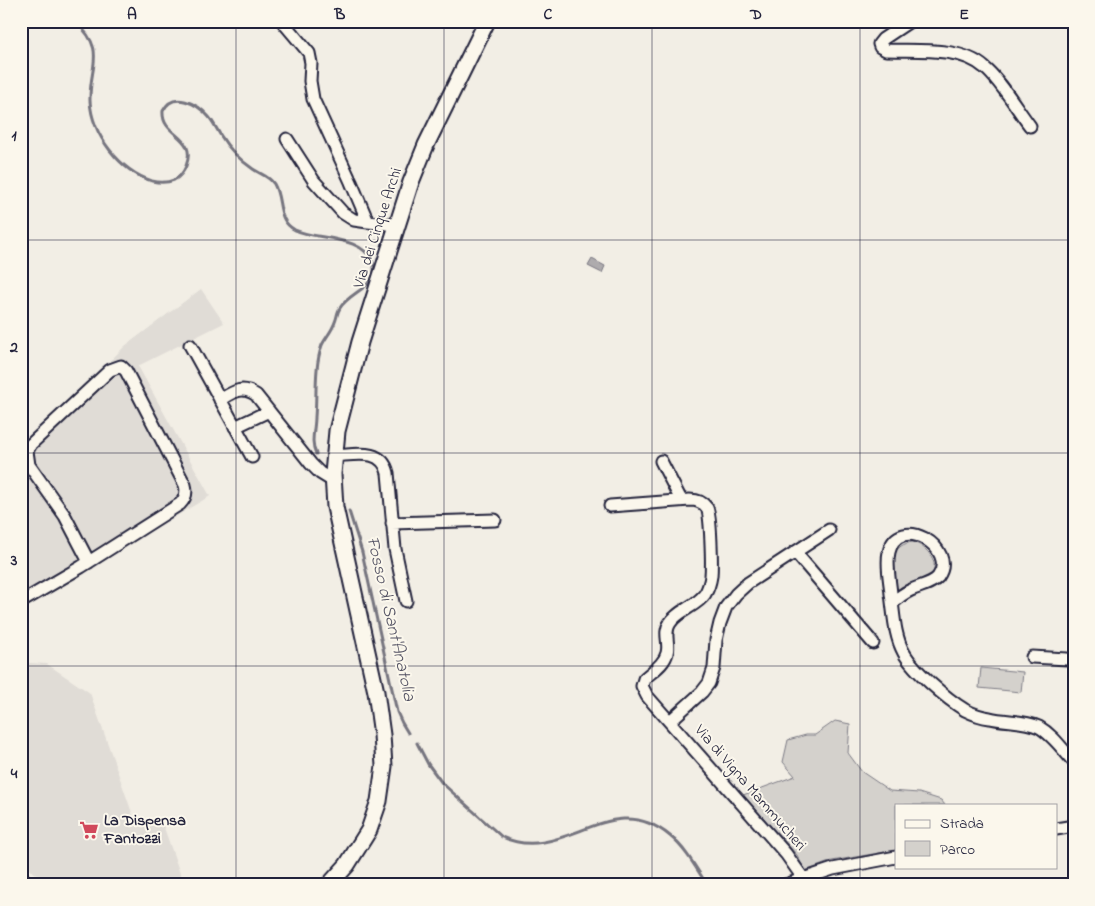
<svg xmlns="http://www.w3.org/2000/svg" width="1095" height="906" font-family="'Indie Flower',sans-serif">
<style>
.built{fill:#e0dcd6}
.green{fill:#d4d1cc;stroke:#7b7a84}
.water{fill:#aeabad;stroke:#76747f}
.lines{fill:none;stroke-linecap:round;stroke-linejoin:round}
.stream{stroke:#76747f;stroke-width:3}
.minor-casing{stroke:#22223b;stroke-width:15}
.major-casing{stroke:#22223b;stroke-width:19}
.minor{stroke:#fbf7ec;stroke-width:11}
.major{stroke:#fbf7ec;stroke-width:15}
.grid{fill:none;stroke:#22223b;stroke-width:1;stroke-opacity:0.55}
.labels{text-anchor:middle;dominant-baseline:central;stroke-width:4;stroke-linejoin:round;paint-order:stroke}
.street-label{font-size:16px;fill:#22223b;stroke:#fbf7ec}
.poi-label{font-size:16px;font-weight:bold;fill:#22223b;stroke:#fbf7ec;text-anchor:start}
.water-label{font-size:18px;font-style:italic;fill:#535263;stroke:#fbf7ec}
.neatline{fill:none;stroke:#22223b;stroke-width:2}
.grid-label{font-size:16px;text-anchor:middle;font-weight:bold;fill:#22223b}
</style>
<rect width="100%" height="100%" fill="#f2eee5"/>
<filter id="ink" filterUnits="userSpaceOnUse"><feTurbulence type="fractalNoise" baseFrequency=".02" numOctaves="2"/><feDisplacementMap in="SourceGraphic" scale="10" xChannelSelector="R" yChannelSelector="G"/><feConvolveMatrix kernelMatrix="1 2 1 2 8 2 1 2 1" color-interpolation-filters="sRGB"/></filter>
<g filter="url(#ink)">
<path class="built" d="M201,289L224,323L138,366L210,496L21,608V450L125,346Z
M21,654L28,663L47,664L90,693L137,827L161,819L184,885H52L26,867H21Z"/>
<path class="green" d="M913,542C926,546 942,563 930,577C924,583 905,590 897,594L893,556C897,547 904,543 913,542Z
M981,668L1023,672L1021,692L979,688Z
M835,721L850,724L848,753L862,772L890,791L919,793L941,800L945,805H896V850L832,861L805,871L797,855L743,795L795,776L783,762L788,740L806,735H815Z"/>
<path class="water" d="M592,259L605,266L602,273L588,266Z"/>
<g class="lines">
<path class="stream" d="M75,21C108,51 89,65 90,101C92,135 120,171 152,181C160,183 167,183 174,180C180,177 184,171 186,166C198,135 161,137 163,111C173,90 198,104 209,117C214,123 217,130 221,136C229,149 240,160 253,169C260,174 269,176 274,184C283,200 276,220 295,230C316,240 363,235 373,263C381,286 350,291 340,308C337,312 337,318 335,322C332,331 326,337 322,345C314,368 317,393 315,417C315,430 310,441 316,454
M349,511L362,552L397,712L402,723L408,733
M417,743L428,764L442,783L502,837C564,865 610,786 670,836C686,849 696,868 707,885"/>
<g class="minor-casing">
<path id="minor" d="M282,21L309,53L311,63L310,81L313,99L351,182L368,222L397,225
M910,21L883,39L879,44L880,47L886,50C917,51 961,46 985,68C1000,80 1017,109 1030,126
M287,139L314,181L343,213L354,220L368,222
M190,345L252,457
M220,400C233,392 242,385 256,395L311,464L320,473L333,481
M235,427L269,411
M334,456C354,455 382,447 388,473L395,549L406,601
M661,461L681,500
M610,506L690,500C697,500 703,502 707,508C711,516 712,565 711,576C710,583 708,589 705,594C696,607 678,610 670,623C663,633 670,643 667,653C664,665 652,671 644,679L642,686L647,696L786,854L803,878
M392,523L495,520
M795,552L873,643
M21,602L81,567L180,504C186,498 187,492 185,485L126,371L121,366L110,370L31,444L27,451L29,465L65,516L89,562
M893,603C898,598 904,593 911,590C920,586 932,584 938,577C959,548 898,512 889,552C886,565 890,581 891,594C894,614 894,635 904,653C914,671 947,699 965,710C973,714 982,717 990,718C1006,722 1024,720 1039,727C1053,735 1063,750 1074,762
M1032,657L1067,659L1074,661
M670,721L702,692L709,683L714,668L716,640L720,623L726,607L736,594L748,583L829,530
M1056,829L1074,826
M785,885L833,869L896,857"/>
</g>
<g class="major-casing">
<path id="major" d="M21,879L25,885
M329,885L347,865L369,830L379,801L384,766L382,735L376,692L335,507L333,474L337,431L360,342L411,182L426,145L487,21"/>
</g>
<use href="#minor" class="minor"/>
<use href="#major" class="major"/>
</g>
</g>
<path class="grid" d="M236,21V885M444,21V885M652,21V885M860,21V885M21,240H1074M21,453H1074M21,666H1074"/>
<defs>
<g id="supermarket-bare" transform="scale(1.5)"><path d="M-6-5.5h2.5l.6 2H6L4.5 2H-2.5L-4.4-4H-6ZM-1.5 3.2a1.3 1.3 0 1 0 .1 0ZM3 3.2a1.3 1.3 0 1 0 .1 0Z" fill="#d1495b" stroke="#fbf7ec" stroke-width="2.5" paint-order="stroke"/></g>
</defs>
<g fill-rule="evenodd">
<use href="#supermarket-bare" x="89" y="830"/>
</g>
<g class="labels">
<g class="street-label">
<text transform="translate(378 228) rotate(-72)">Via dei Cinque Archi</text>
<text transform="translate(750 788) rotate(49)">Via di Vigna Mammucheri</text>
</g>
<g class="poi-label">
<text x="104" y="821">La Dispensa<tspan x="104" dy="18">Fantozzi</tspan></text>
</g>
<g class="water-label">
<text transform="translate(390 619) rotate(77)">Fosso di Sant'Anatolia</text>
</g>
</g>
<rect width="1095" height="906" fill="none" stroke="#fbf7ec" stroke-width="55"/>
<rect x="895" y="804" width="162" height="65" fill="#fbf7ec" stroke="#a4a2a5"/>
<rect x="905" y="820" width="25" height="8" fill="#fbf7ec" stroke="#a4a2a5"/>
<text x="940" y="828" font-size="15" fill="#22223b">Strada</text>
<rect x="905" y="841" width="25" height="15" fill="#d4d1cc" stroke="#a4a2a5"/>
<text x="940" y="854" font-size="15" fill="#22223b">Parco</text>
<rect x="28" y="28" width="1040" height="850" class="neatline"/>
<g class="grid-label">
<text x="132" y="19">A</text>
<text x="340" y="19">B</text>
<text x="548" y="19">C</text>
<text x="756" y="19">D</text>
<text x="964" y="19">E</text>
<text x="14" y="140">1</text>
<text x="14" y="352">2</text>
<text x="14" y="565">3</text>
<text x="14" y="778">4</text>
</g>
</svg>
